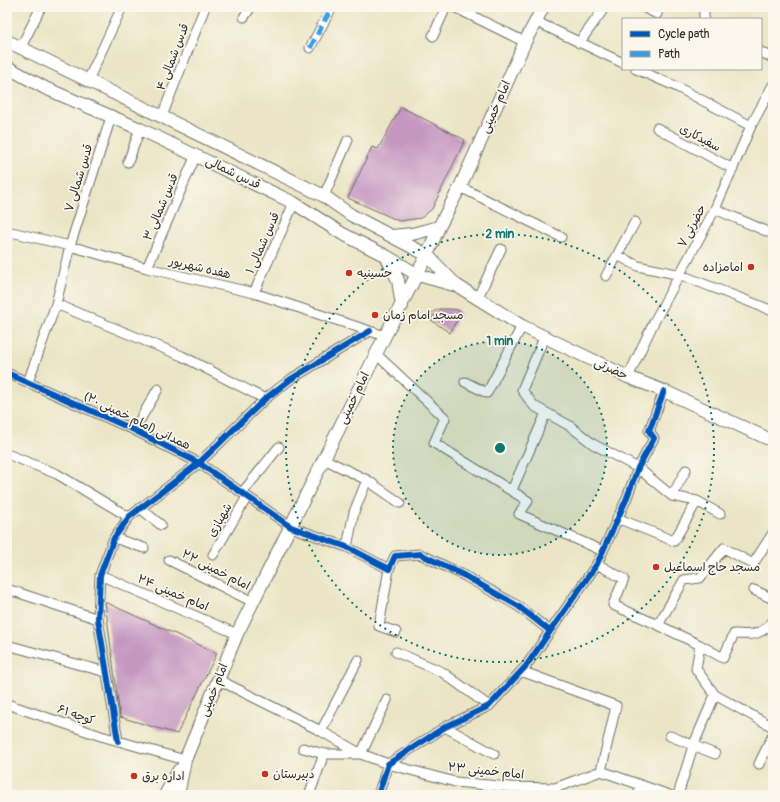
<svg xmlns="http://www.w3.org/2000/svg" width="780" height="802" font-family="Pangolin,'Playpen Sans Arabic',sans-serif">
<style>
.building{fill:#c497c1}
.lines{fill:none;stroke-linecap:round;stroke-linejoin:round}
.minor-casing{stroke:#6e6c61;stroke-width:11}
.major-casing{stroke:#6e6c61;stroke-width:14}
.minor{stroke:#fff;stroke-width:9}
.major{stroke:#fff;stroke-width:12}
.quiet{stroke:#3d9ce1;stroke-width:5;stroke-dasharray:10 5;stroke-linecap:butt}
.cycleway-casing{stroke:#fbf7ec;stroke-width:8}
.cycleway{stroke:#0057b8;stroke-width:6}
.ring{fill:none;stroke:#0f766e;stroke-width:2;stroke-dasharray:2 4}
.poi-dot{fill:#c8321e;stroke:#fbf7ec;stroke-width:1.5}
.labels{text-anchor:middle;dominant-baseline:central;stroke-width:3.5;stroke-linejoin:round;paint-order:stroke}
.street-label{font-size:12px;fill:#2b2b2b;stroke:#fbf7ec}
.poi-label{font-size:12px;fill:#2b2b2b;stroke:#fbf7ec;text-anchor:start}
.centre{fill:#0f766e;stroke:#fbf7ec;stroke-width:2}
.ring-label{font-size:12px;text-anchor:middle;font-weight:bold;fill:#0f766e;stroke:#fbf7ec;stroke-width:3.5;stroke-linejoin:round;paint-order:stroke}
</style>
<rect width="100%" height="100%" fill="#fbf7ec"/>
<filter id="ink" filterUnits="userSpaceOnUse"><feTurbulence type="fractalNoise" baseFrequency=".025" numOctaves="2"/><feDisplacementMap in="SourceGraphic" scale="8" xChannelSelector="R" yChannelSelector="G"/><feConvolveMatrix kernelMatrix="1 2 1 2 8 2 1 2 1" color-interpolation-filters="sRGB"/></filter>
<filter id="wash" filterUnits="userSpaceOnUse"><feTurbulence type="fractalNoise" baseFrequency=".012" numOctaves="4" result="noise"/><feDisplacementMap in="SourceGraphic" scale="16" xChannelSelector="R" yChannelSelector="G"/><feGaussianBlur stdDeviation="0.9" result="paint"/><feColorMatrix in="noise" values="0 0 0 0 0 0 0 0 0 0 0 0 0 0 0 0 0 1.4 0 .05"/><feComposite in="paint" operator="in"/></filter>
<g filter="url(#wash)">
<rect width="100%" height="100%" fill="#ebe5c6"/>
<g id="blocks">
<path class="building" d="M401,107L465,140L432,209L421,218L399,221L348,198L372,147L378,149Z
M439,309H450L458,310L460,314L450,333L425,316Z
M105,602L217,653L177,734L120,717Z"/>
</g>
</g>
<g filter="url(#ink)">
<use href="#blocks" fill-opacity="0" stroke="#6e6c61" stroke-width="1"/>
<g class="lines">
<g class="minor-casing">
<path id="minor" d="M454,7L525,42
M643,7L657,14
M244,17L251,7
M704,19V7
M537,22L623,63
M433,36L446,7
M579,43L605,7
M310,48L332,7
M20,49L41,7
M761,52L773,58
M636,69L677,87L751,126
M88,80L122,7
M162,116L205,7
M657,128L733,169
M128,162L140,129
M460,187L561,237
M324,196L348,140
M715,209L773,234
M7,231L70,246L147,268L254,293L385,336
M617,255L638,266L681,275L773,311
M147,268L196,155
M606,276L635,222
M254,293L294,203
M477,299L501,249
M56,304L182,356L265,399
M544,338L522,390L534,406L570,426L593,444L638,468L672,496L697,501L720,514
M376,354L445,418L434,443L528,501L519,514L603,551
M7,373L134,430L199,463L291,527L347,547L389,569L395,556L420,554L465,576L518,606L550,631
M628,377L653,324L715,209L751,126L773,85
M28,382L56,304L70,246L111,117
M465,382L487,393L522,326
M134,430L158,389
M7,454L57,474L129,517
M324,459L367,480L400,503
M512,490L546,413
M242,493L279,447
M672,496L686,470
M140,508L161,525
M617,518L674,541L697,501
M114,538L144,548
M347,547L354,512L367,480
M213,555L247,497
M169,560L253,602
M597,564L624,579L613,605L658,625L700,645
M389,569L379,626L396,632
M100,575L237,634
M7,589L98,619
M754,590L773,599
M658,625L684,580L700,578L724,548L753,564L773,533
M7,645L106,672
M396,652L442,672L489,706
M521,671L616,706L601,771
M219,680L321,731L361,754L388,764L455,782L510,787L555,788L601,771L669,795
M715,695L773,727
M7,704L101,736L185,760
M445,727L494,754
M321,731L358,660
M670,736L715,754
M118,741L98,619L100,575L114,538L129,517L199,463L265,399L291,379L370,331
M303,748L324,754H361L387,700
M759,764L773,735
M309,795L324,754
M378,795L388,764L445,727L489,706L526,666L597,564L626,500L638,468L654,438L649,431L664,391
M638,795L641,785
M678,795L693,746L715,695L696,669L700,645L723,658L734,634C753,635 760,636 773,621"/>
</g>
<g class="major-casing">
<path id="major" d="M7,41L324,196L351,215L427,255L456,285L522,326L628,377L664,391L773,441
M7,67L45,88L140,129L294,203L341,233L386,256L418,275L454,285
M392,236L412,234L439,227
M386,256L398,280L402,306
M165,795L179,770
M178,795L185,760L237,634L385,336L427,255L439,227L460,187L525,42L543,7"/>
</g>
<use href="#minor" class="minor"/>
<use href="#major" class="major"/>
<path class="quiet" d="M310,48L332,7"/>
<g class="cycleway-casing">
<path id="cycleway" d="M7,373L134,430L199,463L291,527L347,547L389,569L395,556L420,554L465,576L518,606L550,631
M118,741L98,619L100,575L114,538L129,517L199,463L265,399L291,379L370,331
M378,795L388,764L445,727L489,706L526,666L597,564L626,500L638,468L654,438L649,431L664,391"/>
</g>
<use href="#cycleway" class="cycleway"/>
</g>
</g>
<circle cx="500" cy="448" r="107" fill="#0f766e" fill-opacity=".12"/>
<g class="ring">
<circle cx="500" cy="448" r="107"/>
<circle cx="500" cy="448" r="214"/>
</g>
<g class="poi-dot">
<circle cx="751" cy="267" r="4"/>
<circle cx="349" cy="273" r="4"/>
<circle cx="375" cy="315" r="4"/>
<circle cx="656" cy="567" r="4"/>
<circle cx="265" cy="774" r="4"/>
<circle cx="134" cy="776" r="4"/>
</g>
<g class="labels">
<g class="street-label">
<text transform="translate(173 57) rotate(-69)">قدس شمالی ۴</text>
<text transform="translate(496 107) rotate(-66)">امام خمینی</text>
<text transform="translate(700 138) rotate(28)">سفیدکاری</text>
<text transform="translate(233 173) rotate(26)">قدس شمالی</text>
<text transform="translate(79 178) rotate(-73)">۷ قدس شمالی</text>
<text transform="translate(161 207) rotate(-67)">۳ قدس شمالی</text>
<text transform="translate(692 226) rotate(-62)">حضرتی ۷</text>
<text transform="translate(263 243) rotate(-66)">قدس شمالی ۱</text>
<text transform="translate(200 268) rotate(13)">هفده شهریور</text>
<text transform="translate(611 369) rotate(25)">حضرتی</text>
<text transform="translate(354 398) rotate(-64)">امام خمینی</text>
<text transform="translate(137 421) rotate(26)">همدانی (امام خمینی ۲۰)</text>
<text transform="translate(220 520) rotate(-60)">شهبازی</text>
<text transform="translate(216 570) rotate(27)">امام خمینی ۲۲</text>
<text transform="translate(173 593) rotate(23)">امام خمینی ۲۴</text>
<text transform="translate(214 690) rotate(-68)">امام خمینی</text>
<text transform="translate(76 715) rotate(19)">کوچه ۶۱</text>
<text transform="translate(486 771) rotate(6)">امام خمینی ۲۳</text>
</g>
<g class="poi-label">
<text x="743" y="267" text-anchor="end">امامزاده</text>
<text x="357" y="273">حسینیه</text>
<text x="383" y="315">مسجد امام زمان</text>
<text x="664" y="567">مسجد حاج اسماعیل</text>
<text x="273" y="774">دبیرستان</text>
<text x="142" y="776">اداره برق</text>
</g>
</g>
<circle cx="500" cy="448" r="6" class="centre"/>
<g class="ring-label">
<text x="500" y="238">2 min</text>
<text x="500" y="345">1 min</text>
</g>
<rect width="780" height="802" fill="none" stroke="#fbf7ec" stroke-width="24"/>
<rect x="622" y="18" width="140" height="52" fill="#fbf7ec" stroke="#a8a59f"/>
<rect x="630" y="31" width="20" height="6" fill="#0057b8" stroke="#a8a59f"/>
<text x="658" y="38" font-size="12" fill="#2b2b2b">Cycle path</text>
<rect x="630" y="51" width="20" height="6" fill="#3d9ce1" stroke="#a8a59f"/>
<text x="658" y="58" font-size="12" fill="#2b2b2b">Path</text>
</svg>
